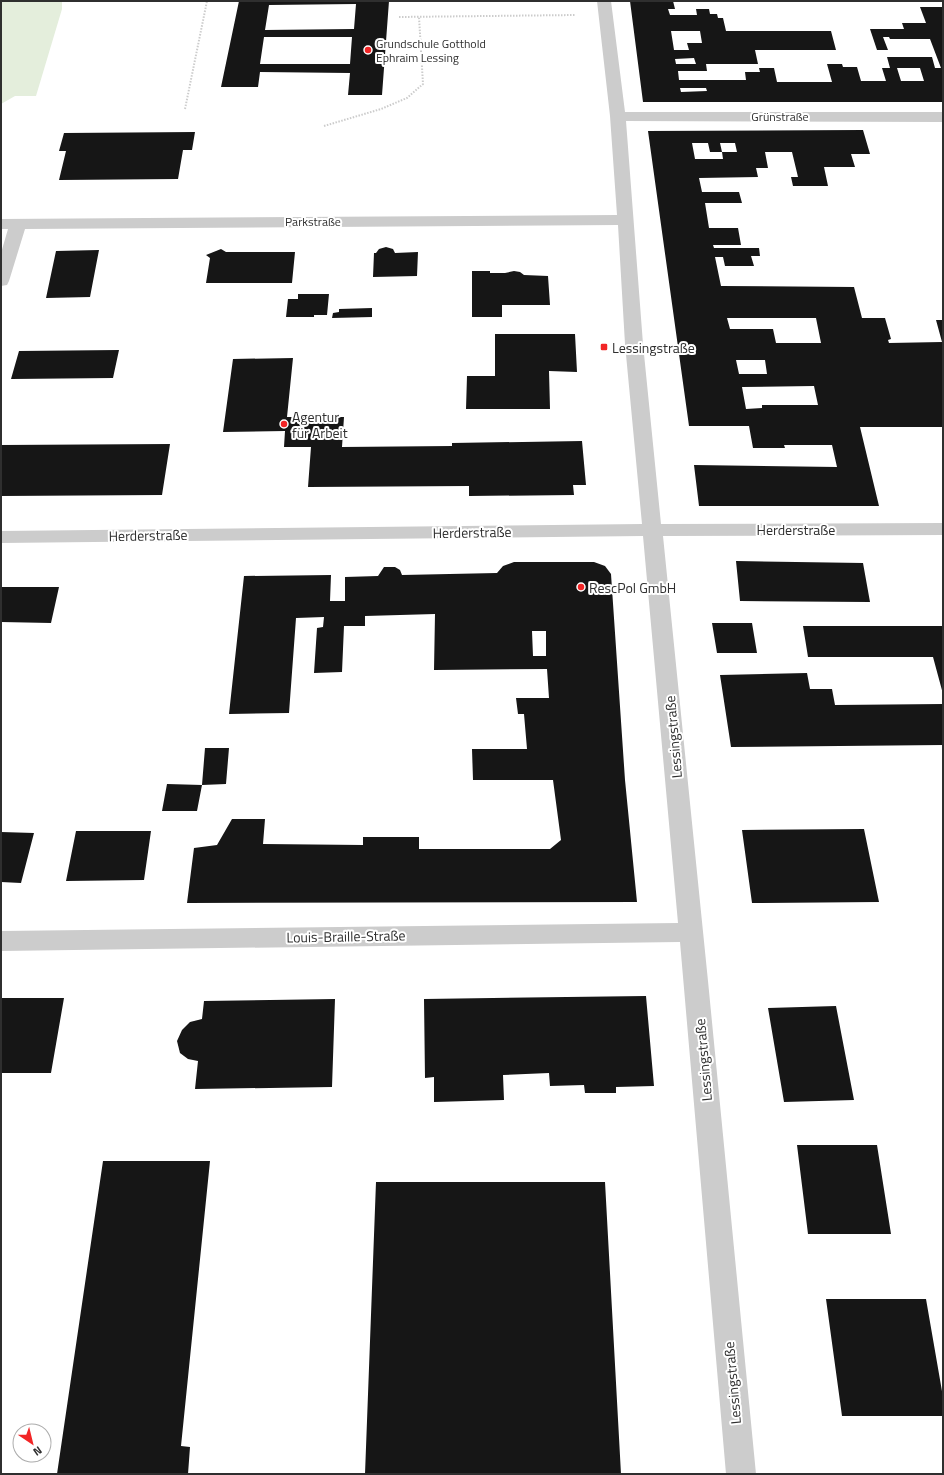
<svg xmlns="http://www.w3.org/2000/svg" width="944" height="1475" font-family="'Titillium Web',sans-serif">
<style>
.green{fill:#e4eedc}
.building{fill:#161616;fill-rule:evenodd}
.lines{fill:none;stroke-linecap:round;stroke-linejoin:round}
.path{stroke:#ccc;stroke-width:2;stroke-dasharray:1.5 1.5;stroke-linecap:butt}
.minor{fill:#ccc;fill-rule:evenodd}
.poi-dot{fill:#f22526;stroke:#fff;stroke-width:1.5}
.labels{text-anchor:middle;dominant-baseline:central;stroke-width:4;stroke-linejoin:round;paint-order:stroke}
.far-poi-label{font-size:12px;fill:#2f2f2f;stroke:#fff;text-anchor:start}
.far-street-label{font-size:12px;fill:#2f2f2f;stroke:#fff}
.poi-label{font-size:14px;fill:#2f2f2f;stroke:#fff;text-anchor:start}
.street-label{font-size:14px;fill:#2f2f2f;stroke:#fff}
</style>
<rect width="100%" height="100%" fill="#fff"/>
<path class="green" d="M1,1H62V9L36,96H15L1,104Z"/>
<path class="building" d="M239,1H389L382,95H348L350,73L260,72L258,87H221ZM356,4L354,29L265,30L269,5ZM264,37H352L350,64H260Z
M630,1H673L675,9H668L670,15H697L696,9H709L710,14H717L718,18H723L726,31H831L836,50H755L758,64H706L707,71H678L679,80H746L745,72H760L759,68H774L777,82H832L827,64H842L843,67H857L861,81H886L882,68H890L887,57H932L935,68H941L930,39H890L889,37H883L888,50H877L870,29H904L902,23H926L920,7H943V102H643ZM671,31H700L702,43H687L689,50H674ZM694,58L696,64H676L675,59ZM897,68H920L924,81H901ZM680,88H706L707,91L681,92Z
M863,130L870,154H851L855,167H824L828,186H793L791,177H798L792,152H765L768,168H756L758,177L699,178L702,192H739L742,203H705L709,228H738L741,245H713L714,248H759L760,256H751L754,266H725L723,257H715L721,286L854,287L862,318H885L891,339L888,340L889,343L942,342L936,320H943V427H860L879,506H699L694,465L837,467L832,445H784L785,448H753L749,426H689L648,131ZM692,143H708L710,152H722L720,143H735L737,152H722L723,159H695ZM727,318H816L821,343H776L773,329H730ZM736,360H765L767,374H739ZM814,386L818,405H762V408L746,409L742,387Z
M195,132L192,150H183L178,179L59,180L66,151H59L64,133Z
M386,247L393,249L395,253L418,252L417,276L373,277L374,253H376L379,249Z
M221,249L226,252H295L292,283H206L210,258L206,255Z
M99,250L90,297L46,298L56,251Z
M472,271H490V273H505L514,271L520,272L524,275L548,276L550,305H502V317H472Z
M298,294H329L327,315H314V317H286L288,299H298Z
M372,308V317L332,318L333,313L339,312V309Z
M495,334H575L577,372L549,371L550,409H466L467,376H495Z
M119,350L113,378L11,379L19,351Z
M293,358L287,417H344L342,447L452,446V443L582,441L586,485H573L574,495L469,496V486L308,487L311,447H284L285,431L223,432L233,359Z
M170,444L162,495L1,496V445Z
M736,561L863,563L870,602L740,601Z
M514,562H594L605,566L611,574L625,780L637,902L187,903L194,848L217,845L232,819H265L263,844L363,845V837H419V849H550L561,840L553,780H473L472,749H527L524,714H518L516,698H549L547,669L434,670L435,614L365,616V626H344L342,672L314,673L317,628L323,627L324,617L296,618L289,713L229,714L244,576L331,575L330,601H345V577L378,576L384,567H395L400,570L402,575L497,573L503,566ZM532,631H546V656H533Z
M1,587H59L51,623L1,622Z
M712,623H752L757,653H717Z
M803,626H943V694L933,657H808Z
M807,673L810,689H832L835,705L943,704V745L731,747L720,675Z
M205,748H229L226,784L202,785Z
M167,784L202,785L197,811H162Z
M864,829L879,902L752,903L742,830Z
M76,831H151L144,880L66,881Z
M1,832L34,833L21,883L1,882Z
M646,996L654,1086L616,1087V1093H585L584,1085L550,1086L549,1073L503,1075L504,1100L434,1102V1077L425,1078L424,999Z
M1,998H64L51,1073H1Z
M335,999L332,1087L195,1089L198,1061L188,1059L180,1053L177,1041L182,1030L190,1022L202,1019L204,1001Z
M836,1006L854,1100L784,1102L768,1008Z
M797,1145H877L891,1234H808Z
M103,1161H210L181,1446L190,1447L188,1474H57Z
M376,1182H605L621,1474H365Z
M826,1299H926L943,1397V1416H842Z"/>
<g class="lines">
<path class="path" d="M399,17L575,15
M185,109L207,1
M324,126L381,109L407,98L423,84L419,17"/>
<path class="minor" d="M597,1H611L625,112H943V122L626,121L643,344L661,524L943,523V535L663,536L708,981L756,1474H726L680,942L1,951V931L678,923L643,536L1,543V531L642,524L625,344L618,225L25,229L9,281L7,285L1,286V253L8,229H1V219L617,215L610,116Z"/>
</g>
<g class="poi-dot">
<circle cx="368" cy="50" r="4"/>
<rect x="600" y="343" width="8" height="8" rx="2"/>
<circle cx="284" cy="424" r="4"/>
<circle cx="581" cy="587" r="4"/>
</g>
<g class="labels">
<g class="far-poi-label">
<text x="376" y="43">Grundschule Gotthold<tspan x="376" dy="14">Ephraim Lessing</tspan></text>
</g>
<g class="far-street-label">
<text x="780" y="116">Grünstraße</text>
<text x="313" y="221">Parkstraße</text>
</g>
<g class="poi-label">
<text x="612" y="347">Lessingstraße</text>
<text x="292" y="416">Agentur<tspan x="292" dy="16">für Arbeit</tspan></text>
<text x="589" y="587">RescPol GmbH</text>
</g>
<g class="street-label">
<text x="796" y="529">Herderstraße</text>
<text transform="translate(472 532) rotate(-1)">Herderstraße</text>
<text transform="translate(148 535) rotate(-1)">Herderstraße</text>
<text transform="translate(673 737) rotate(-95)">Lessingstraße</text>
<text transform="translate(346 936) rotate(-1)">Louis-Braille-Straße</text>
<text transform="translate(703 1060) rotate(-95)">Lessingstraße</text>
<text transform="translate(732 1383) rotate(-95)">Lessingstraße</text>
</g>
</g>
<rect width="944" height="1475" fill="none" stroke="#2f2f2f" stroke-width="4"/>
<g transform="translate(32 1443) rotate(145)"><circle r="19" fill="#ffffff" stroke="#acacac"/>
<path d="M0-3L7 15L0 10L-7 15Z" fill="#f22526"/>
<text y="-6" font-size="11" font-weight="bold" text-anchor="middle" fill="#2f2f2f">N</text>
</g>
</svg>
